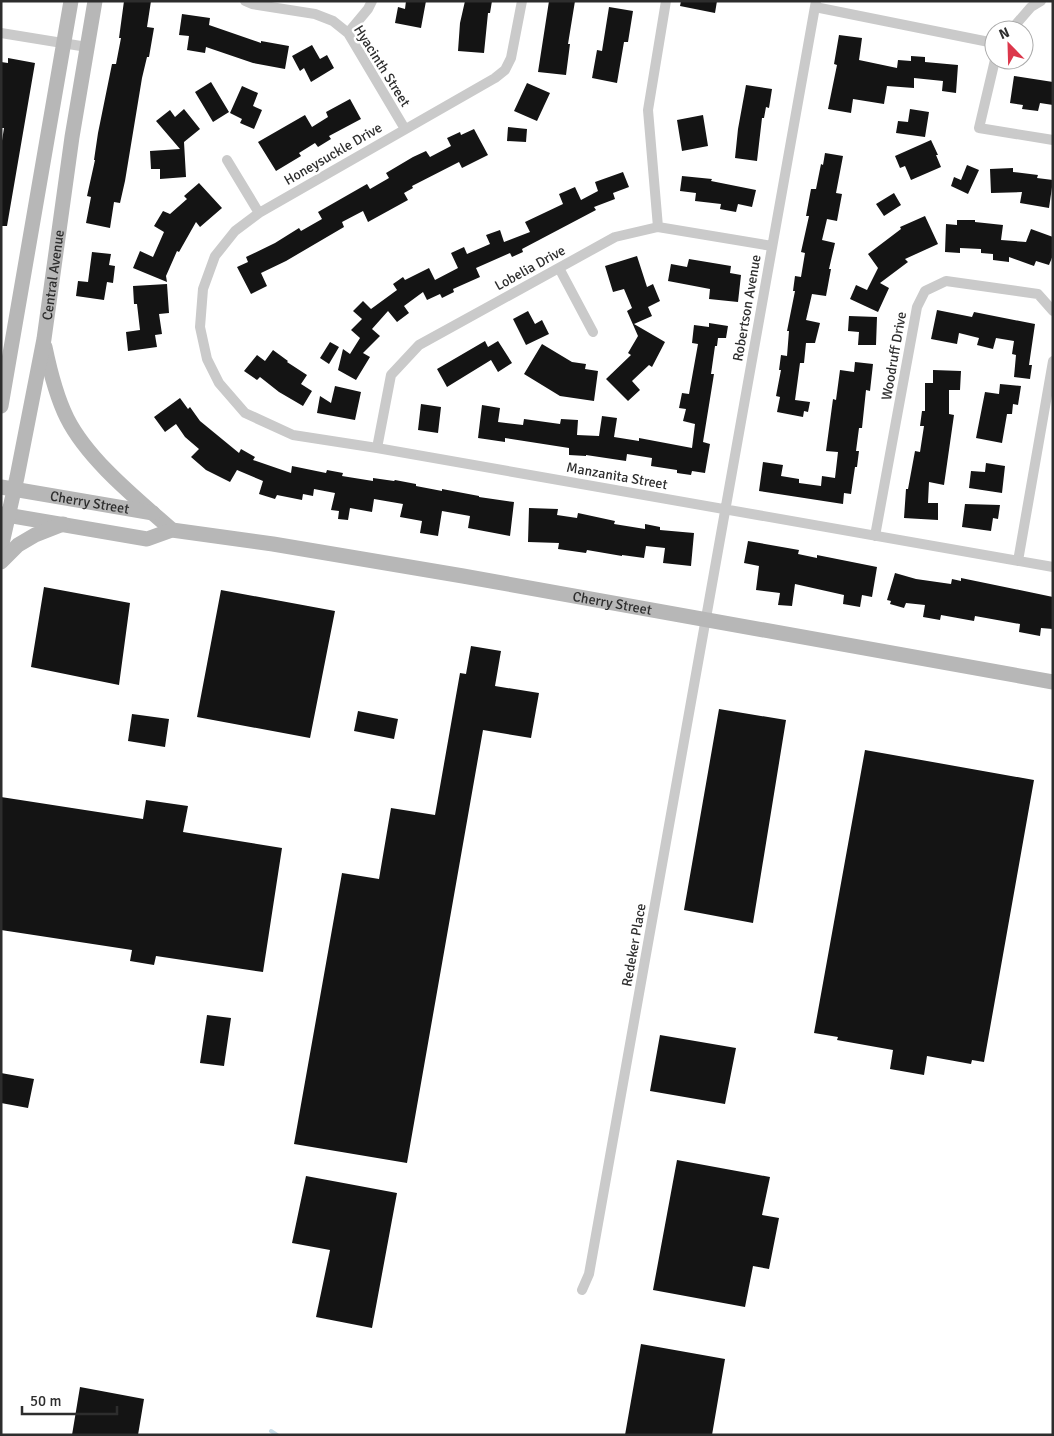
<svg xmlns="http://www.w3.org/2000/svg" width="1054" height="1436" font-family="Signika,sans-serif">
<style>
.lines{fill:none;stroke-linecap:round;stroke-linejoin:round}
.stream{stroke:#c8dee9;stroke-width:4}
.building{fill:#141414}
.street{stroke:#cacaca;stroke-width:10}
.secondary{stroke:#b7b7b7;stroke-width:15}
.labels{text-anchor:middle;dominant-baseline:central;stroke-width:5;stroke-linejoin:round;paint-order:stroke}
.street-label{font-size:14px;fill:#2d2d2d;stroke:#fff}
</style>
<rect width="100%" height="100%" fill="#fff"/>
<g class="lines">
<path class="stream" d="M271,1431L277,1435"/>
</g>
<path class="building" d="M124,1H151L147,27L154,28L149,57H147L142,78L125,181L120,203L114,202L110,228L86,223L91,197L87,196L95,160H94L98,133L112,64H116L121,38H119Z
M406,1H426L421,28L395,23L398,7L405,9Z
M465,1H492L490,13H488L484,53L458,51L460,23Z
M549,1H575L568,44H570L566,75L538,72Z
M681,1H717L715,13L680,6Z
M609,7L633,11L628,42H624L617,83L592,78L597,50L602,51Z
M182,14L210,18L209,25L261,43V41L289,46L285,69L253,63L206,47L205,53L187,50L189,36L179,35Z
M839,35L862,38L859,60L897,68L898,60L911,61V56L925,57V62L958,65L956,93L942,91L943,81L914,78V88L887,86L884,104L853,99L851,113L828,109L837,65L834,64Z
M312,45L320,59L327,55L334,68L311,82L304,68L300,71L292,56Z
M8,58L35,63L7,226H1V147L4,128H1V62L8,63Z
M1014,76L1053,82V105L1040,103L1038,111L1022,109L1023,105L1010,103Z
M211,82L229,112L213,122L195,92Z
M527,83L550,93L537,121L514,111Z
M746,85L772,89L769,108L766,107L764,118H762L757,161L735,158L738,129Z
M242,86L258,93L253,106L262,110L254,129L240,123L242,119L230,113Z
M350,99L361,119L329,136L331,139L318,147L315,143L299,153L301,156L276,171L258,142L305,115L312,127L328,117L326,112Z
M184,109L200,129L184,142L186,177L160,179V169H151L150,151L180,149L156,121L170,110L175,117Z
M910,109L929,112L925,137L896,133L898,121L908,122Z
M703,115L708,146L682,151L677,120Z
M508,127L527,129L526,142L507,141Z
M474,129L488,155L462,168L459,162L412,186L413,188L404,193L408,200L368,222L363,211L342,222L344,227L286,261L261,273L267,286L251,294L237,267L248,262L246,257L275,243L299,228L301,231L322,219L318,212L367,184L370,189L389,178L386,173L413,157L426,151L430,157L451,146L447,138L460,132L461,135Z
M931,140L938,155H936L941,167L911,180L905,166L900,168L895,156Z
M825,153L843,156L836,193L842,194L837,221L827,219L822,240L835,243L829,269H831L826,296L812,294L806,320L820,323L815,343H806L804,363H800L795,400L810,402L808,412L804,411L803,417L777,412L780,397L776,396L781,370H779L781,355L787,356L789,331H787L795,291H793L795,276L801,277L805,253L801,252L809,216H806L811,189H816L821,164L823,165Z
M967,165L979,170L968,194L951,186L954,177L961,180Z
M1013,168V172L1038,175L1037,178L1053,180L1049,208L1020,203L1022,192L991,193L990,169Z
M623,172L629,187L613,193L615,199L594,207L596,210L522,249L523,252L512,257L510,253L476,268L480,277L453,289L454,292L442,298L440,294L427,300L423,292L404,306L409,313L397,322L388,311L372,329L380,336L363,353L370,357L356,380L338,370L343,349L350,354L360,338L351,330L362,319L353,311L363,301L371,309L397,290L393,284L403,277L405,280L429,268L435,280L458,268L451,253L464,247L467,254L490,244L486,235L500,230L504,242L530,232L525,222L563,204L559,194L575,187L581,200L598,191L595,182Z
M682,176L712,179L711,181L756,190L752,207L738,204L736,212L720,209L721,204L695,201L696,193L680,191Z
M199,183L222,208L200,227L196,222L179,252L177,251L166,276L167,282L133,268L140,251L153,257L164,232L154,226L163,211L170,214L187,199L184,196Z
M894,193L901,205L884,216L876,204Z
M925,216L938,244L905,259L908,262L880,283L889,288L878,312L850,299L856,285L867,290L878,268L868,254L901,229L900,227Z
M957,220H975V222L1003,225L1001,240L1026,242L1031,229L1053,237V255L1049,265L1036,261L1034,266L1009,257V262L993,260V254L981,253V249L960,248V253L945,252L946,224L957,225Z
M92,252L111,254L109,265L115,266L113,283L107,282L104,300L76,296L78,281L88,282Z
M637,256L647,287L653,284L660,301L648,307L652,316L634,324L665,342L652,367L649,365L632,381L640,390L628,401L606,379L631,355L628,353L638,336L627,311L632,308L624,289L613,292L605,266Z
M689,259L731,266L730,273L741,275L738,302L709,299L710,289L668,281L671,264L687,267Z
M167,284L169,313L159,314L162,334L155,335L157,347L128,351L126,332L140,330L137,304H134L133,286Z
M937,310L972,317L974,312L1035,324L1029,365H1032L1030,379L1014,377L1016,355L1012,354L1014,341L996,338L993,349L977,345L979,338L959,333L957,344L931,339Z
M528,311L535,324L542,320L549,334L526,345L513,319Z
M849,316L877,317L876,345H858L859,332L848,331Z
M709,323L728,326L726,338H718L717,346H715L711,374H714L703,442L710,444L705,473L692,471L691,475L677,473V470L651,466L652,458L627,454L626,461L586,455V456L569,455V448L505,438V442L478,438L482,405L500,408L498,422L523,425L524,419L560,424L561,419L578,420L577,435L599,436L602,416L617,418L614,437L639,441V438L692,448L695,424L683,421L686,409L679,408L682,393L689,394L698,344L692,343L694,325L709,327Z
M485,341L488,347L498,341L512,363L498,372L491,360L447,387L437,369Z
M330,342L339,347L329,364L320,358Z
M542,344L572,362L586,364L585,369L598,371L594,401L560,396L524,374Z
M273,350L288,361L287,362L307,375L301,384L312,391L303,406L279,392L260,377L257,380L244,371L257,355L265,361Z
M855,362L873,364L870,391L866,390L862,428H859L856,451H859L857,467H855L851,494L844,493L843,504L759,491L763,462L783,465L781,476L799,479V483L821,486L822,476L835,478L838,452L826,451L833,399L836,400L840,370L854,372Z
M933,370L961,371L960,390H949V414L954,415L944,485L929,482L928,503H938V520L904,518L906,489H908L915,451L920,452L924,426H920L922,411H925V383H933Z
M1000,384L1021,386L1018,405L1013,404L1012,414H1007L1002,443L976,438L985,392L999,394Z
M335,386L361,392L355,420L317,413L320,396L331,403Z
M180,398L188,409L190,407L200,421L239,453L241,449L255,457L253,460L291,473L292,466L326,473L327,470L343,473L342,476L373,481V478L394,481L395,480L416,484V486L442,491V489L479,496V497L514,502L510,536L468,528L470,516L442,511L438,536L420,533L422,521L400,517L403,504L374,499L372,512L350,508L348,520L338,519L339,511L331,510L335,493L314,489L313,496L303,494L302,500L277,495L275,499L259,494L263,481L237,470L230,482L206,470L191,457L199,449L185,437L176,424L165,432L154,417Z
M421,404L441,407L438,433L418,430Z
M986,463L1005,466L1002,493L969,488L971,471L985,472Z
M965,504L1000,505L998,519L993,518L991,531L962,527Z
M529,508L558,509L557,515L577,518L578,513L615,521L614,524L645,529V524L660,527V530L694,533L691,566L663,563L665,548L646,546L644,558L622,555V556L587,550L586,553L558,549L559,543L528,542Z
M748,541L799,550L798,554L817,558V555L877,567L872,597L862,595L860,607L843,604L844,595L795,584L792,606L778,605L780,593L756,590L759,566L744,563Z
M895,573L916,579L951,584L952,579L961,581V578L1053,597V629L1041,628L1040,636L1019,632L1020,624L975,616L974,621L941,615L940,620L923,617L925,605L906,603L904,608L890,604L891,601L887,600Z
M44,587L130,603L119,685L31,667Z
M221,590L335,611L310,738L197,717Z
M471,646L501,651L495,686L539,693L531,738L483,730L407,1163L294,1144L342,873L379,879L391,808L435,815L460,673L466,674Z
M719,709L786,720L753,923L684,910Z
M358,711L398,719L394,739L354,731Z
M132,714L169,719L165,747L128,741Z
M865,750L1034,780L984,1062L972,1060L971,1064L927,1056L924,1075L890,1069L893,1050L837,1040L838,1037L814,1033Z
M1,797L143,819L146,800L188,806L183,832L282,848L263,972L156,956L154,965L130,961L132,950L1,930Z
M207,1015L231,1018L224,1066L200,1063Z
M660,1035L736,1048L725,1104L650,1091Z
M1,1073L34,1079L28,1108L1,1103Z
M677,1160L770,1177L762,1215L779,1218L769,1269L753,1266L745,1307L653,1290Z
M306,1176L397,1193L372,1328L316,1317L330,1250L292,1243Z
M641,1344L725,1359L712,1435H625Z
M80,1387L144,1399L138,1435H72Z"/>
<g class="lines">
<path class="street" d="M245,1L252,4L315,14L333,21L348,33L405,129
M522,1L511,58L505,70L495,78L259,213L235,231L215,256L203,289L200,327L207,359L219,383L245,413L293,435L377,448L1053,567
M815,7L994,43
M1011,30L1031,7L1041,1
M1,33L87,47
M348,33L368,9L372,1
M995,60L979,128L1053,140
M227,160L259,213
M658,227L648,110L666,1
M559,268L593,332
M377,448L391,375L419,345L615,237L658,227L772,246
M875,536L917,307L925,291L946,281L1038,294L1053,311
M1018,561L1053,361
M582,1290L589,1274L816,1"/>
<g class="secondary">
<path d="M45,347C50,371 56,396 67,418C88,460 137,499 172,530"/>
<path d="M1,406L71,1"/>
<path id="s1" d="M1,487L153,513"/>
<path id="s2" d="M1,514L147,539L172,530L273,544L463,576L1053,682"/>
<path id="s3" d="M1,548L17,477L44,339L72,137L95,1"/>
<path d="M1,562L18,545L35,535L63,524"/>
</g>
</g>
<g class="labels">
<g class="street-label">
<text transform="translate(382 66) rotate(58)">Hyacinth Street</text>
<text transform="translate(333 154) rotate(-30)">Honeysuckle Drive</text>
<text transform="translate(530 268) rotate(-29)">Lobelia Drive</text>
<text stroke="none"><textPath href="#s3" startOffset="278">Central Avenue</textPath></text>
<text transform="translate(747 308) rotate(-80)">Robertson Avenue</text>
<text transform="translate(894 356) rotate(-80)">Woodruff Drive</text>
<text transform="translate(617 476) rotate(10)">Manzanita Street</text>
<text stroke="none"><textPath href="#s1" startOffset="90">Cherry Street</textPath></text>
<text stroke="none"><textPath href="#s2" startOffset="621">Cherry Street</textPath></text>
<text transform="translate(634 945) rotate(-80)">Redeker Place</text>
</g>
</g>
<rect width="1054" height="1436" fill="none" stroke="#2d2d2d" stroke-width="5"/>
<g transform="translate(1009 45) rotate(337)"><circle r="24" fill="#ffffff" stroke="#ababab"/>
<path d="M0-4L9 19L0 12L-9 19Z" fill="#dc374b"/>
<text y="-8" font-size="14" font-weight="bold" text-anchor="middle" fill="#2d2d2d">N</text>
</g>
<path d="M22 1406v8h95v-8" fill="none" stroke="#2d2d2d" stroke-width="2.5"/>
<text x="30" y="1406" font-size="15" fill="#2d2d2d" stroke="#ffffff" stroke-width="4" paint-order="stroke">50 m</text>
</svg>
